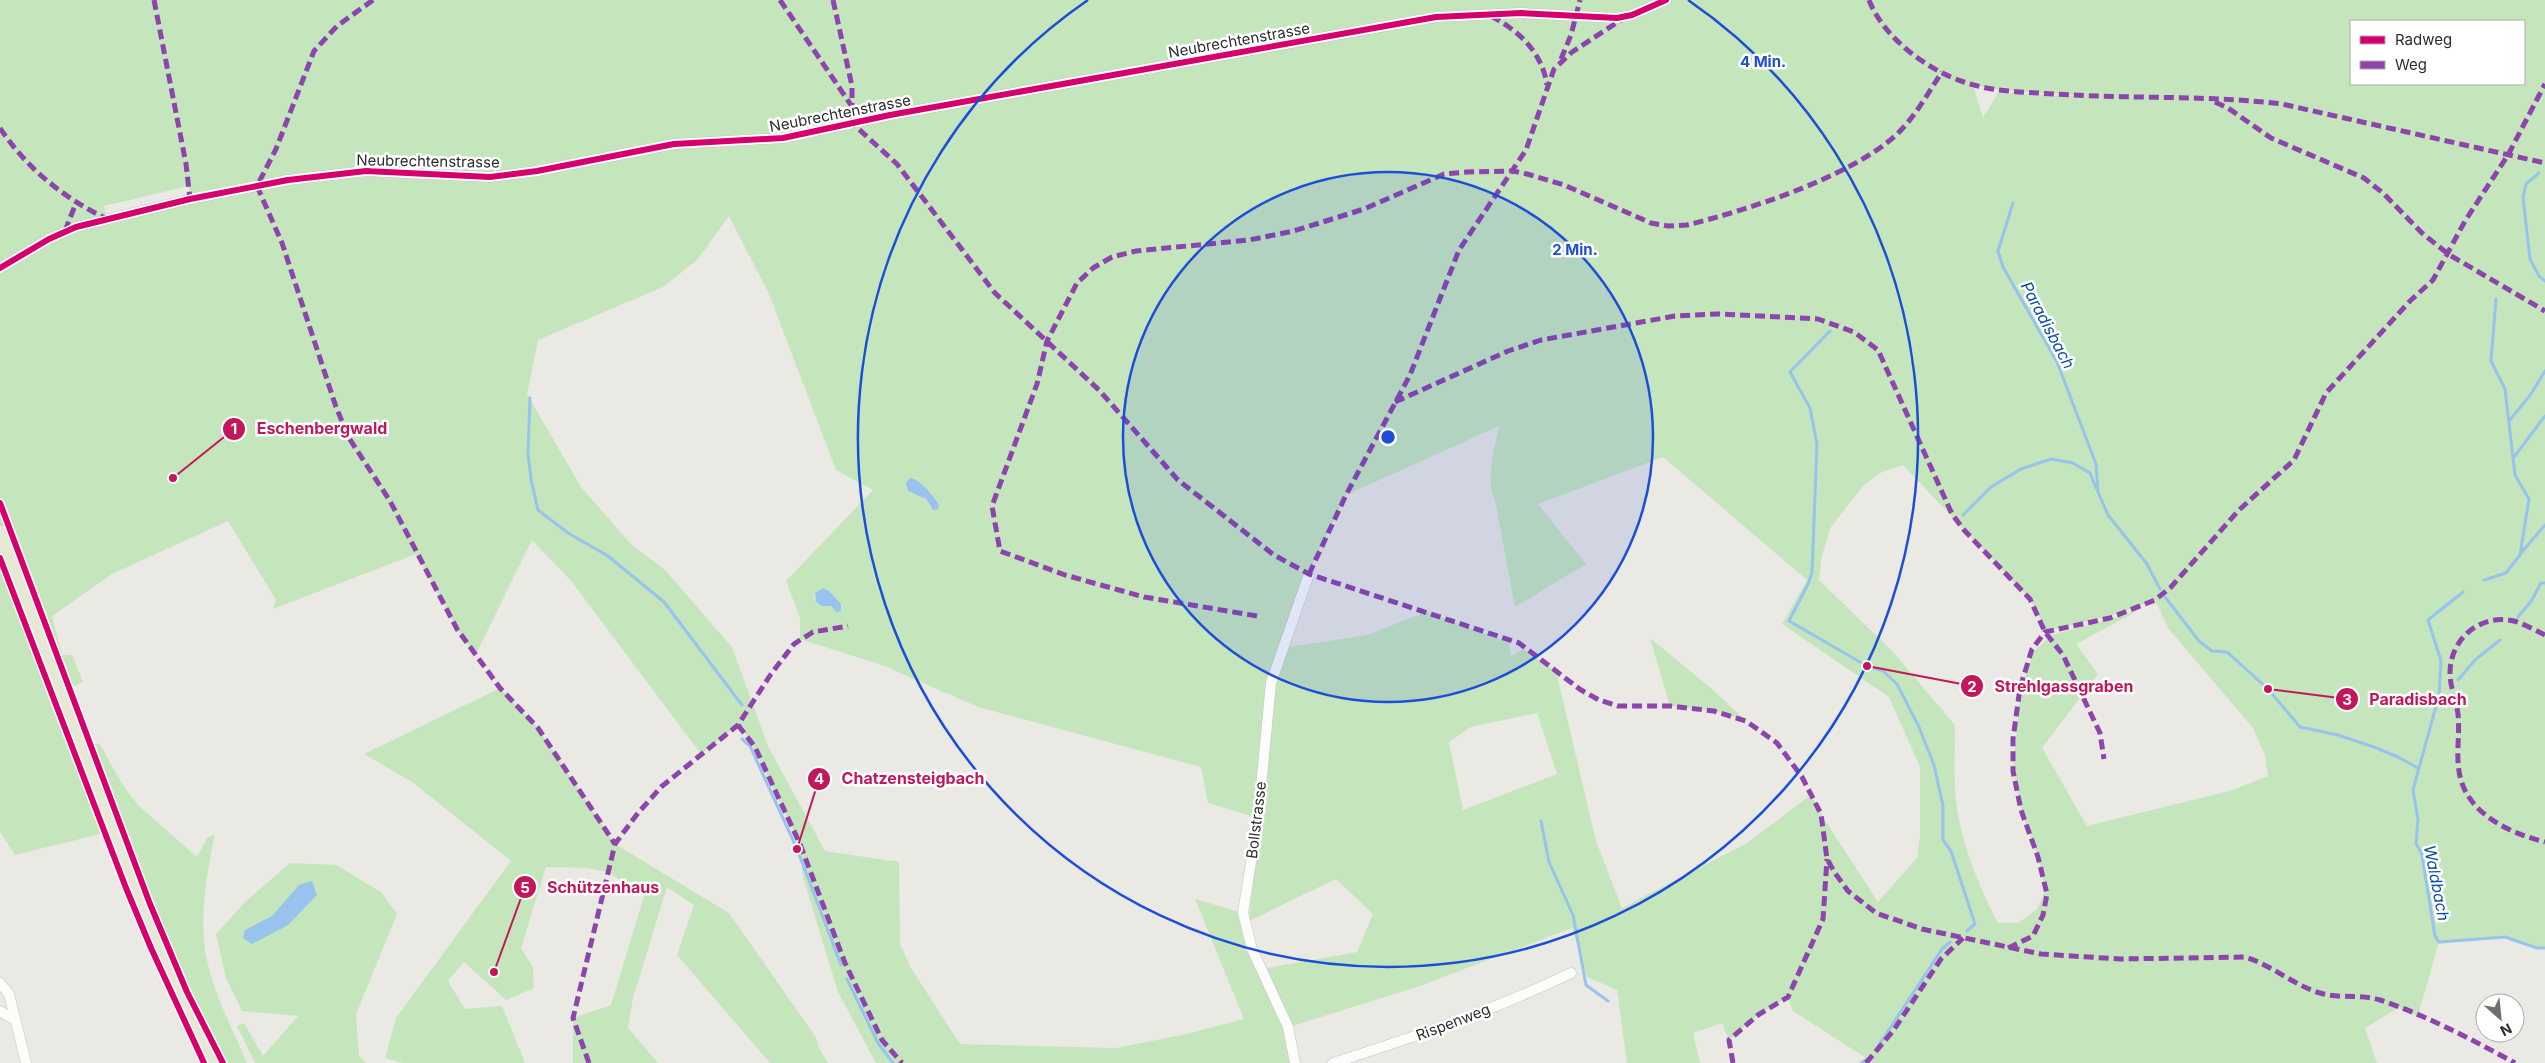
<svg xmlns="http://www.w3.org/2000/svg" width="2545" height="1063" font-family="Inter,sans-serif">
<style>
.green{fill:#c5e6bd;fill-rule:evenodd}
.water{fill:#97c3ec}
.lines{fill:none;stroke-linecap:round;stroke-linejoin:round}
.stream{stroke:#97c3ec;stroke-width:3}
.street-casing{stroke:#c4c4c4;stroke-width:11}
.primary-casing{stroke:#c6c5c3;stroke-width:18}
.street{stroke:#fcfcfb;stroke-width:10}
.primary{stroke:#e7e7d6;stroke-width:16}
.quiet{stroke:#8e44ad;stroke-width:5;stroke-dasharray:10 5;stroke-linecap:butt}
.cycleway-casing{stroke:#fff;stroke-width:9}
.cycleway{stroke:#d6006c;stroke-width:6}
.ring{fill:none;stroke:#1d4ed8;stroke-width:2.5}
.labels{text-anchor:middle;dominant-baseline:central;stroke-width:5;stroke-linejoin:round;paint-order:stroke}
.street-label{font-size:15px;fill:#2d2d2d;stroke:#fff}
.water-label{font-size:16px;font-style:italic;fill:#0e4da0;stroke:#fff}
.centre{fill:#1d4ed8;stroke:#fff;stroke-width:2.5}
.ring-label{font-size:15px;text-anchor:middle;font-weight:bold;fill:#1d4ed8;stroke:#fff;stroke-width:5;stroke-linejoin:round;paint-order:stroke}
.leader{fill:none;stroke:#c2185b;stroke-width:2}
.callout-dot{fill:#c2185b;stroke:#fff;stroke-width:2}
.mark-label{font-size:15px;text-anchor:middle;font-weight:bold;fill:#fff}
.callout-label{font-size:16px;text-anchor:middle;font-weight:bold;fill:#c2185b;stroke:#fff;stroke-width:5;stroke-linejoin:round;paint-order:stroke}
</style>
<rect width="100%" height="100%" fill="#eae9e4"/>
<path class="green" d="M0,0H2545V948H2537L2505,937L2439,942L2418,1016L2398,1008L2365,1028L2377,1063H1866L1869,1060L1793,1011L1788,997L1758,1015L1729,1040L1722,1023L1693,1033L1700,1063H1627L1617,990L1587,977L1572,928L1417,987L1289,1027L1267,968L1357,952L1373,914L1336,879L1249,921L1258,818L1208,803L1201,767L978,707L882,665L800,639V618L786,581L873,490L836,470L769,294L729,216L697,260L663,287L538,340L527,394L581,487L631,544L665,570L732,647L768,746L825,851L899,862L900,943L911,968L960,1044L1116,1048L1182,1035L1244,1019L1195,899L1243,913L1295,1063H876L838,992L803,877L800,844L749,738L738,725L701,754L572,582L532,540L475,656L457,629L416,554L273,609L276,600L228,521L112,574L52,616L62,655H72L83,682L61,692L83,749L99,743L124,787L139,806L197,857L207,838L215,834C207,872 199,916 206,955C213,993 232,1028 247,1063H223L150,904L121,829L15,855L0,832ZM2351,21H2524V84H2351ZM1973,85L1999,90L2095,97L1998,93L1983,118ZM189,186L190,199L107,218L104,206ZM1499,426C1495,446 1485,482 1495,500L1515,607L1586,564L1538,504L1663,457L1807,580L1782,624L1889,697L1920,767V836L1917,858L1878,902L1821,814L1811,795L1747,843L1622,908L1596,841L1556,671L1523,649L1511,656L1509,643L1426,612L1367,635L1282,648L1313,563L1346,495ZM1903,465L2030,599L2047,631L2116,614L2155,600L2168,628L2253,728L2265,755L2268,776L2233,790L2087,826L2042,748L2098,674L2076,644L2136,612L2052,635L2034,651L2021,688L2013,769L2021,810L2038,857L2045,891L2037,909L2018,923H1998C1978,885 1958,835 1955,791C1954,769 1955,747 1955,725L1892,651L1819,580L1822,555L1831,527L1864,485L1882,472ZM913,478L930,492L940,506L930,507L926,499L910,492L906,483ZM829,591L842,607L836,612L831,606L817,604L814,598L815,593ZM1537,713L1557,774L1463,810L1449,742L1471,727Z
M1650,638L1711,688L1746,721L1714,711L1670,706Z
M500,688L538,728L615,844L729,913L815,1036L820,1050L828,1063H770L677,955L694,905L667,887L633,998L628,1028L658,1063H573V1018L611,1005L644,896L608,872L587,868L546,867L521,948L533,967L534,988L506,1000L464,962L448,981L465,1009L502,1006L525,1063H403L385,1058L396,1018L511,861L412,782L364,754Z
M290,863L336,865L381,892L397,914L356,1014L359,1056L367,1063H255L237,1026L244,1023L263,1056L298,1016L242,1011L226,978L216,934L244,903Z"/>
<path class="water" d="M910,478C919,478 935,497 939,505L938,509L933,510L926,499L908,491L906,483Z
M823,588L829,591L841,604V611L836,612L831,606H822L816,602L815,593Z
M312,881L317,895L288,925L252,944L243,938L245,930L272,916L299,885Z"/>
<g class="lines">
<path class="stream" d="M2539,173L2526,184L2523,197L2530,259L2539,276L2545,281
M2013,203L1998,251L2003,267L2057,362L2096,464L2098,492L2108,515L2147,564L2160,589
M1830,331L1790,372L1810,408L1817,444L1812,572L1809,582L1789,621L1867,666L1883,671L1897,684L1919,727L1934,765L1943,806V840L1951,851L1975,924L1967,931
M530,398L528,453L531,479L538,510L568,533L608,556L664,602L742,705
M2509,421L2531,394L2545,371
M2514,457L2545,416
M1963,515L1991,487L2021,469L2051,459L2073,463L2090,473L2096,488
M2521,553L2545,525
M2484,580L2506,573L2520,555L2529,499L2515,475L2505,389L2491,361L2496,299
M2463,592L2428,620L2441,661L2439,695L2413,790L2418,819L2416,843L2422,855L2435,936L2439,942L2505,937L2537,948H2545
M2165,597L2199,641L2212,651L2227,652L2268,689L2300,727L2338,735L2374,747L2398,757L2418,768
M2518,617L2532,600L2541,583H2545
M2458,680L2475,660L2500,640
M742,739L750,746L797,849L841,965
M1541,821L1549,862L1573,915L1586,985L1608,1001
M847,979L878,1043L893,1063
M1877,1048L1942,949L1950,942
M1861,1063L1867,1059"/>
<g class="street-casing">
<path id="street" d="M0,268L49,239L76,227L190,199L288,180L366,171L490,177L537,171L674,144L783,138L890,115L1436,17L1521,13L1617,18L1632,15L1666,0
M0,983L9,994L26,1063
M0,1011L15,1020
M1295,1063L1288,1027L1252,949L1243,913L1258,818L1271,683L1309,574
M1333,1063C1414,1037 1495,1010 1571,973"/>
</g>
<g class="primary-casing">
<path id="primary" d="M0,533L134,886L180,996L213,1063"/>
</g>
<use href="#street" class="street"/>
<use href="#primary" class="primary"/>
<path class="quiet" d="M154,0L186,164L190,199
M373,0L337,26L314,51L276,149L257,186L282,243L336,407L349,438L390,501L457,629L500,688L538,728L615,844
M780,0L853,108
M833,0L852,86V123L897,164L995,293L1099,390L1178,480L1274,555L1309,574L1519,643L1581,690L1599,700L1618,706H1670L1714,711L1746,721L1777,743L1802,777L1821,814L1827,859L1835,873L1848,891L1876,913L1922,929L2041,954L2120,959L2245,957C2272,965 2293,985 2320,993C2340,999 2361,994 2380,1000C2423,1014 2475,1041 2515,1063
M1869,0C1883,37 1927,70 1964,82C1993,92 2024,92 2054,94C2130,99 2207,95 2282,104L2545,163
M1491,16C1519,31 1542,52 1547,85
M1561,59L1571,35L1580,0
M2215,102L2228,108L2271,138L2364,178L2383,193L2422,233L2448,254L2545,311
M0,128C27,169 64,198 107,219
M65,231L76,203
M1395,402L1508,351L1541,340L1675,316L1718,314L1818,319L1854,332L1878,350L1952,514L1964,530L2030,599L2045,632L2063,655L2100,733L2104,759
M1309,574L1346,495L1410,375L1459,250L1526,150L1554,69L1572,52L1621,20
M1257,616L1144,597L1065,575L1000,551L992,506L1037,384L1047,341L1077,283L1093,268L1112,257L1136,251L1249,240L1294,231L1364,209L1444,174L1467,172L1513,171L1527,174L1564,185L1651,223L1668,226L1687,225C1748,210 1851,177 1897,134C1915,117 1928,93 1942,72
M2545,635C2535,630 2524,624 2514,621C2480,613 2450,639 2450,673C2450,687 2456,700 2458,714C2460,733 2456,752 2459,771C2465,813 2509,833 2545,842
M738,725L755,747L800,844L845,963L882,1040L902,1063
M2008,948L2033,936L2043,915L2047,894L2038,857L2021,810L2013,771V739L2020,688L2032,649L2045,632L2110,618L2155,600L2171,587L2239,510L2294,460L2326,393L2410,301L2433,280L2465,221L2508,155L2545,84
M589,1063L573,1018L615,844L638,813L661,787L738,725L771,674L794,644L813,632L848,626
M1733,1063L1729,1040L1758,1015L1788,997L1823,919L1827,859
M1866,1063L1893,1031L1941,959L1963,938"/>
<g class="cycleway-casing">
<path id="cycleway" d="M0,268L49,239L76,227L190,199L288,180L366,171L490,177L537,171L674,144L783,138L890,115L1436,17L1521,13L1617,18L1632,15L1666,0
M0,503L150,904L187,992L223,1063
M0,558L126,888L151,948L204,1063"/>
</g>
<use href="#cycleway" class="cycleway"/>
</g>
<circle cx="1388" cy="437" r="265" fill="#1d4ed8" fill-opacity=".12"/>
<g class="ring">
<circle cx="1388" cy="437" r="265"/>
<path d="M1688 0A530 530 0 1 1 1088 0"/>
</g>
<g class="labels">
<g class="street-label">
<text transform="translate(1239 40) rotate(-10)">Neubrechtenstrasse</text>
<text transform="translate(840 113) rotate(-11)">Neubrechtenstrasse</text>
<text transform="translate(428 161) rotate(1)">Neubrechtenstrasse</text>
<text transform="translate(1256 820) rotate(-83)">Bollstrasse</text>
<text transform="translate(1453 1022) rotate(-21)">Rispenweg</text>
</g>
<g class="water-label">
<text transform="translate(2048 325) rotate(62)">Paradisbach</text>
<text transform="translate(2437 883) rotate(79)">Waldbach</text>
</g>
</g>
<circle cx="1388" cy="437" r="8" class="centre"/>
<g class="ring-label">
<text x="1763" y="67">4 Min.</text>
<text x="1575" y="255">2 Min.</text>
</g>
<path class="leader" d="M173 478L234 429M1867 666L1972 686M2268 689L2347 699M797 849L819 779M494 972L525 887"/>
<g class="callout-dot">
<circle cx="173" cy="478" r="5"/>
<circle cx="1867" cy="666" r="5"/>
<circle cx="2268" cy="689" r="5"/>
<circle cx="797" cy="849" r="5"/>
<circle cx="494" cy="972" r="5"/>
<circle cx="234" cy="429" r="12"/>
<circle cx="1972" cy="686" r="12"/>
<circle cx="2347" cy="699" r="12"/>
<circle cx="819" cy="779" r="12"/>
<circle cx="525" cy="887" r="12"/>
</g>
<g class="mark-label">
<text x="234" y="434">1</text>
<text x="1972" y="692">2</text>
<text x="2347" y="705">3</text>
<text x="819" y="784">4</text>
<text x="525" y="893">5</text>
</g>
<g class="callout-label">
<text x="322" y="434">Eschenbergwald</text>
<text x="2064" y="692">Strehlgassgraben</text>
<text x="2418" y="705">Paradisbach</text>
<text x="913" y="784">Chatzensteigbach</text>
<text x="603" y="893">Schützenhaus</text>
</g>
<rect x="2350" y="20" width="175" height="65" fill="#ffffff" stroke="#ababab"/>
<rect x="2360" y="36" width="25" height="8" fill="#d6006c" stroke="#ababab"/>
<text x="2395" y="45" font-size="15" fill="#2d2d2d">Radweg</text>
<rect x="2360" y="61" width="25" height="8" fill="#8e44ad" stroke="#ababab"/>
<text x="2395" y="70" font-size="15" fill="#2d2d2d">Weg</text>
<g transform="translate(2500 1018) rotate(153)"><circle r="24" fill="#ffffff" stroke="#ababab"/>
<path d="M0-4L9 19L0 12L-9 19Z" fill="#6f6f6d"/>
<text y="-8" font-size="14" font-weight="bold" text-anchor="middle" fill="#2d2d2d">N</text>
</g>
</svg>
